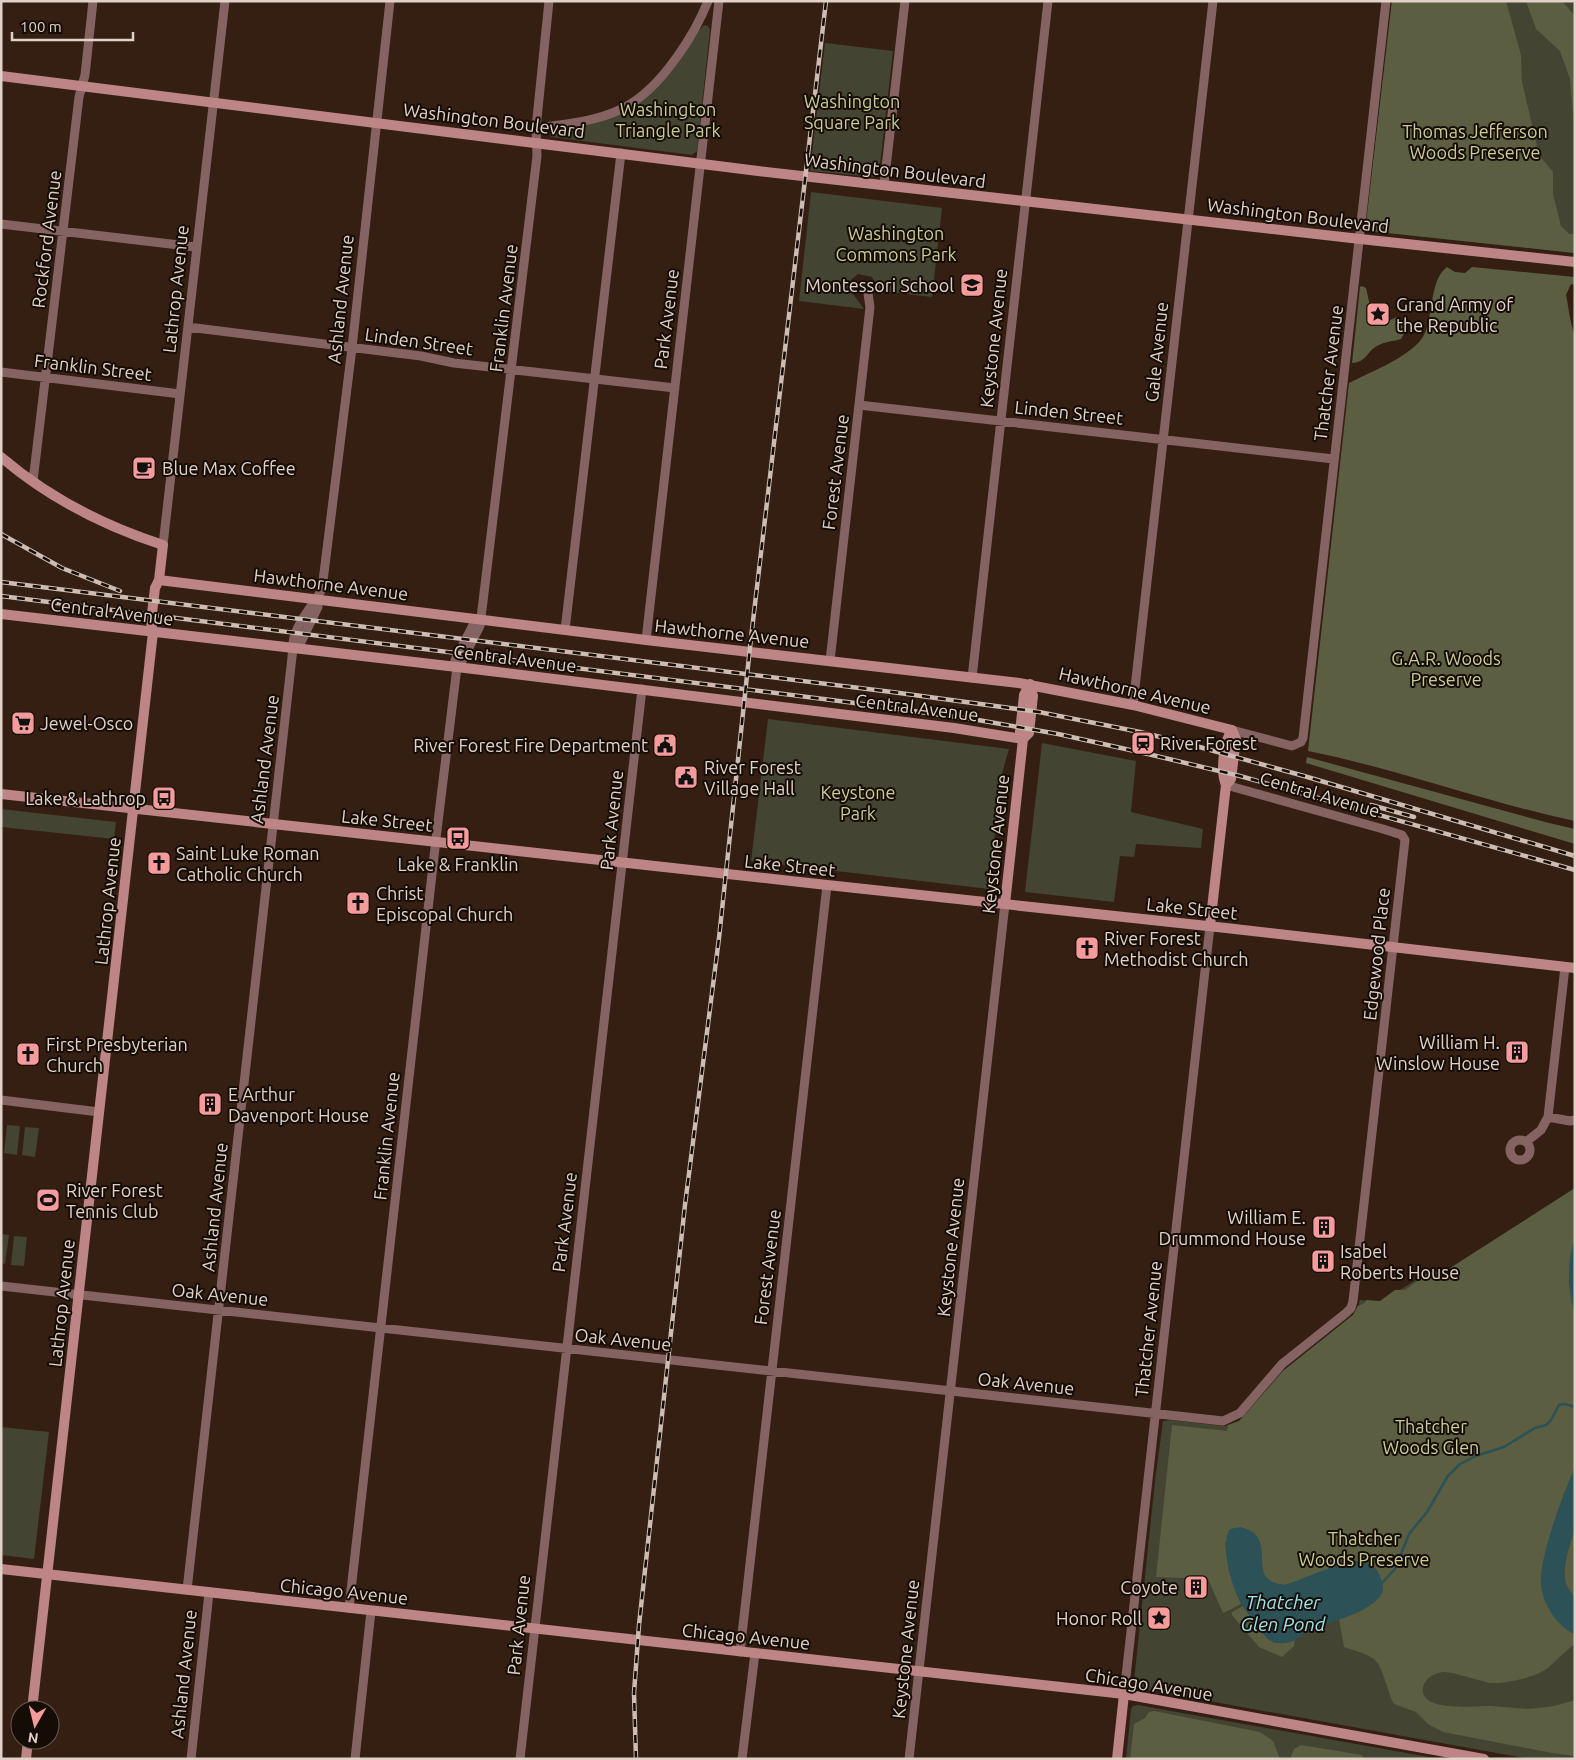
<svg xmlns="http://www.w3.org/2000/svg" width="1576" height="1760" font-family="Ubuntu,sans-serif">
<style>
.green{fill:#434432}
.forest{fill:#5c5e42}
.water{fill:#2c5157}
.lines{fill:none;stroke-linecap:round;stroke-linejoin:round}
.stream{stroke:#2c5157;stroke-width:2.5}
.street{stroke:#866363;stroke-width:9}
.secondary{stroke:#be8586;stroke-width:10}
.rail-casing{stroke:#ccbcb4;stroke-width:4.5}
.rail{stroke:#150c06;stroke-width:2.5;stroke-dasharray:8;stroke-linecap:butt}
.labels{text-anchor:middle;dominant-baseline:central;stroke-width:4;stroke-linejoin:round;paint-order:stroke}
.park-label{font-size:18px;fill:#c9cd95;stroke:#150c06}
.street-label{font-size:18px;fill:#e0d1c9;stroke:#150c06}
.poi-label{font-size:18px;fill:#e0d1c9;stroke:#150c06;text-anchor:start}
.water-label{font-size:19px;font-style:italic;fill:#9be4ee;stroke:#150c06}
</style>
<rect width="100%" height="100%" fill="#341f12"/>
<path class="green" d="M1392,1H1575V253L1369,231L1366,224Z
M704,25L708,26L710,30L697,151L692,155L551,137L550,134L552,131C599,127 646,104 675,67C685,55 693,35 704,25Z
M825,43L893,51L879,174L875,177L810,171Z
M811,192L942,208L932,297L880,291L872,277L858,274L851,280L850,290L864,309L799,301Z
M768,719L1009,749L1001,777L989,889L751,861Z
M1042,743L1136,761L1131,812L1203,829L1201,848L1136,844L1134,857L1120,856L1114,902L1025,892Z
M1,809L116,822L114,839L1,827Z
M7,1125L20,1126L17,1155L4,1153Z
M25,1127L39,1128L35,1157L22,1155Z
M1575,1188V1238L1569,1281L1575,1316V1467L1569,1480L1571,1632L1575,1634V1759H1530L1502,1754L1137,1688L1134,1681L1155,1481L1163,1421L1170,1420L1225,1426L1239,1421L1283,1371L1353,1315L1358,1306L1360,1300L1380,1302L1431,1271L1444,1272Z
M1,1234L9,1235L5,1264L1,1263Z
M14,1236L27,1237L24,1266L11,1265Z
M1,1427L49,1432L34,1559L1,1555Z
M1138,1705L1440,1759H1126L1131,1709L1133,1706Z"/>
<path class="forest" d="M1392,1H1506L1521,55L1522,82L1539,155L1553,172V194L1561,226L1569,234H1575V253L1369,231L1366,224Z
M1526,1H1562L1575,16V138L1570,79L1560,51L1536,29Z
M1447,267L1455,272L1465,273L1472,267L1575,277V285L1571,284L1566,295C1569,309 1570,323 1575,336V821C1485,802 1398,769 1308,751L1349,383C1370,372 1413,356 1424,335C1434,316 1429,280 1447,267Z
M1362,286L1366,288L1373,319L1381,324L1397,317L1400,321L1405,332L1401,339C1394,341 1383,342 1377,346C1367,351 1367,362 1352,363L1360,287Z
M1307,757L1549,823L1575,829V844L1306,763Z
M1575,1188V1238L1570,1262L1569,1281L1575,1316V1467L1548,1543L1542,1569L1571,1632L1575,1634V1644C1565,1651 1558,1659 1549,1667C1537,1677 1507,1684 1491,1683C1480,1681 1450,1671 1443,1672C1435,1673 1425,1678 1423,1687C1418,1714 1478,1705 1492,1706C1507,1707 1523,1710 1538,1708C1550,1707 1563,1704 1575,1700V1756L1552,1753L1443,1732L1428,1724L1416,1712L1394,1704C1388,1694 1383,1668 1376,1661C1369,1654 1353,1650 1344,1647L1339,1619L1361,1611L1383,1587L1377,1570L1366,1563L1285,1585C1261,1583 1262,1573 1262,1553L1225,1542L1229,1571L1241,1604L1223,1613L1208,1579L1156,1577L1172,1425L1227,1431L1228,1425L1239,1421L1243,1417L1283,1371L1353,1315L1358,1306L1365,1303L1366,1300L1380,1301L1395,1290H1405L1431,1271L1444,1272Z
M1575,1528V1598C1572,1594 1567,1589 1566,1584C1561,1570 1570,1542 1575,1528Z
M1243,1606L1259,1629L1269,1640L1287,1643L1295,1638L1294,1646L1282,1657L1259,1647L1232,1615V1612Z
M1154,1711L1260,1732L1273,1741L1280,1759H1130L1134,1724L1145,1718L1149,1712Z
M1301,1745L1362,1755L1364,1759H1290L1294,1749Z"/>
<path class="water" d="M1575,1238V1316C1568,1291 1566,1262 1575,1238Z
M1575,1467V1528L1567,1555L1564,1574L1566,1585L1575,1598V1634C1557,1627 1543,1604 1541,1585C1539,1557 1563,1494 1575,1467Z
M1240,1527C1243,1528 1248,1529 1251,1531C1275,1546 1245,1581 1285,1585C1301,1580 1347,1559 1361,1561C1367,1562 1376,1568 1379,1574C1382,1581 1385,1588 1381,1595C1369,1613 1332,1621 1313,1629C1305,1633 1295,1642 1286,1643C1283,1644 1277,1643 1275,1643C1266,1640 1259,1628 1254,1621C1249,1614 1242,1607 1239,1599C1231,1584 1220,1544 1230,1529Z"/>
<g class="lines">
<path class="stream" d="M1382,1583L1395,1569L1409,1534L1427,1512L1448,1476L1460,1464L1476,1456L1504,1447L1535,1428L1546,1425L1551,1420L1559,1405L1565,1404L1575,1407"/>
<path class="street" d="M536,128C567,124 605,121 632,103C664,82 694,36 708,1
M884,185L905,1
M1,224L196,247
M188,327L421,356L454,363L675,388
M1,372L180,394
M859,405L1334,459
M33,481L79,97L85,75L93,1
M163,545L225,1
M565,630L621,153
M646,640L719,1
M293,648L301,642L318,607L317,599
M830,661L870,307L867,287
M457,667L462,661L480,626L537,156L536,128L549,1
M972,678L1048,1
M1133,705L1213,1
M1232,730L1292,746L1301,742L1303,738L1386,1
M1,1100L99,1112
M1548,1117L1565,967
M1510 1150a10 10 0 1 1 20 0a10 10 0 1 1-20 0Z
M1526,1142L1541,1130L1548,1117L1570,1121L1575,1120
M1,1286L1223,1421L1240,1413L1282,1364L1346,1313L1351,1308L1353,1301L1405,840L1402,835L1383,829L1226,785
M187,1590L293,648C291,628 314,605 322,589L352,348L390,1
M349,1608L437,830L457,667L455,660L473,625L481,619
M740,1652L827,885
M1124,1694L1210,926
M191,1759L209,1593
M355,1759L371,1611
M520,1759L642,689
M742,1759L755,1653
M909,1759L1005,904"/>
<path class="secondary" d="M1,76L758,171L1360,239L1575,262
M1,457C48,497 104,526 163,545L159,580L155,588L151,622L153,632L152,641L32,1710
M159,580L646,640L1019,683L1133,705L1232,730
M1,614L457,667L954,728L1023,739
M1023,739L1029,733L1033,696L1030,684
M1226,785L1231,779L1236,739L1232,730
M1,794L818,884L1226,928L1575,968
M1005,904L1023,739L1020,732L1024,695L1030,684
M1210,926L1226,785C1220,771 1224,741 1232,730
M1,1569L1124,1694L1484,1759
M26,1759L28,1740
M1117,1759L1124,1694"/>
<g class="rail-casing">
<path id="rail" d="M1,534L62,568L120,591
M1,582L892,692L1039,712L1140,732L1185,743L1304,776L1575,856
M1,596L855,703L978,720L1058,734L1148,754L1240,776L1575,870
M1371,805L1414,817
M636,1759L634,1693L639,1625L685,1205L719,938L751,638L826,1"/>
</g>
<use href="#rail" class="rail"/>
</g>
<defs>
<g id="school-square" transform="scale(1.25)"><rect x="-9" y="-9" width="18" height="18" rx="4" fill="#f59b9b" stroke="#150c06"/><path d="M0-5L7-2L0 1L-7-2ZM-4 1L0 2.5L4 1V4Q0 6-4 4Z" fill="#111"/></g>
<g id="sight-square" transform="scale(1.25)"><rect x="-9" y="-9" width="18" height="18" rx="4" fill="#f59b9b" stroke="#150c06"/><path d="M0-6L1.8-2.2L6-1.7L2.9 1.2L3.7 5.4L0 3.3L-3.7 5.4L-2.9 1.2L-6-1.7L-1.8-2.2Z" fill="#111"/></g>
<g id="cafe-square" transform="scale(1.25)"><rect x="-9" y="-9" width="18" height="18" rx="4" fill="#f59b9b" stroke="#150c06"/><path d="M-5.5-4.5H6V0H3Q3 3.5 0 3.5H-2.5Q-5.5 3.5-5.5 0ZM3-3.2v2h1.7v-2ZM-6 4.5H4V6H-6Z" fill="#111"/></g>
<g id="supermarket-square" transform="scale(1.25)"><rect x="-9" y="-9" width="18" height="18" rx="4" fill="#f59b9b" stroke="#150c06"/><path d="M-6-5.5h2.5l.6 2H6L4.5 2H-2.5L-4.4-4H-6ZM-1.5 3.2a1.3 1.3 0 1 0 .1 0ZM3 3.2a1.3 1.3 0 1 0 .1 0Z" fill="#111"/></g>
<g id="station-square" transform="scale(1.25)"><rect x="-9" y="-9" width="18" height="18" rx="4" fill="#f59b9b" stroke="#150c06"/><path d="M-3-6H3Q5-6 5-4V2Q5 4 3 4L4.5 6H3L1.5 4h-3L-3 6H-4.5L-3 4Q-5 4-5 2V-4Q-5-6-3-6ZM-3.5-4v3h7v-3ZM-3.5 1v1.5H-2V1ZM2 1v1.5H3.5V1Z" fill="#111"/></g>
<g id="civic-square" transform="scale(1.25)"><rect x="-9" y="-9" width="18" height="18" rx="4" fill="#f59b9b" stroke="#150c06"/><path d="M-.6-6.5H3V-4.5H.6V-3L4-1V1h2V6H-6V1h2V-1L-.6-3ZM-1.2 2.5V6h2.4V2.5Z" fill="#111"/></g>
<g id="bus-square" transform="scale(1.25)"><rect x="-9" y="-9" width="18" height="18" rx="4" fill="#f59b9b" stroke="#150c06"/><path d="M-5-6H5V4H4V6H2V4H-2V6H-4V4H-5ZM-3.5-4V0h7V-4ZM-3.5 1.2v1.5H-2V1.2ZM2 1.2v1.5H3.5V1.2Z" fill="#111"/></g>
<g id="church-square" transform="scale(1.25)"><rect x="-9" y="-9" width="18" height="18" rx="4" fill="#f59b9b" stroke="#150c06"/><path d="M-1.2-6h2.4v3.5h3.3v2.4h-3.3V6h-2.4V-.1h-3.3v-2.4h3.3Z" fill="#111"/></g>
<g id="building-square" transform="scale(1.25)"><rect x="-9" y="-9" width="18" height="18" rx="4" fill="#f59b9b" stroke="#150c06"/><path d="M-4-6H4V6H1V3H-1V6H-4ZM-2.5-4.3h1.7v1.8h-1.7ZM.8-4.3h1.7v1.8H.8ZM-2.5-1h1.7V.8h-1.7ZM.8-1h1.7V.8H.8Z" fill="#111"/></g>
<g id="stadium-square" transform="scale(1.25)"><rect x="-9" y="-9" width="18" height="18" rx="4" fill="#f59b9b" stroke="#150c06"/><path d="M0-5a6.5 5 0 1 0 0 10a6.5 5 0 1 0 0-10ZM-3.5-1.8h7v3.6h-7Z" fill="#111"/></g>
</defs>
<g fill-rule="evenodd">
<use href="#school-square" x="972" y="285"/>
<use href="#sight-square" x="1378" y="314"/>
<use href="#cafe-square" x="144" y="468"/>
<use href="#supermarket-square" x="23" y="723"/>
<use href="#station-square" x="1143" y="743"/>
<use href="#civic-square" x="665" y="745"/>
<use href="#civic-square" x="686" y="777"/>
<use href="#bus-square" x="164" y="798"/>
<use href="#bus-square" x="458" y="838"/>
<use href="#church-square" x="159" y="863"/>
<use href="#church-square" x="358" y="903"/>
<use href="#church-square" x="1087" y="948"/>
<use href="#building-square" x="1517" y="1052"/>
<use href="#church-square" x="28" y="1054"/>
<use href="#building-square" x="210" y="1104"/>
<use href="#stadium-square" x="48" y="1200"/>
<use href="#building-square" x="1324" y="1227"/>
<use href="#building-square" x="1323" y="1261"/>
<use href="#building-square" x="1196" y="1587"/>
<use href="#sight-square" x="1159" y="1618"/>
</g>
<g class="labels">
<g class="park-label">
<text x="852" y="101">Washington<tspan x="852" dy="21">Square Park</tspan></text>
<text x="668" y="109">Washington<tspan x="668" dy="21">Triangle Park</tspan></text>
<text x="1475" y="131">Thomas Jefferson<tspan x="1475" dy="21">Woods Preserve</tspan></text>
<text x="896" y="233">Washington<tspan x="896" dy="21">Commons Park</tspan></text>
<text x="1446" y="658">G.A.R. Woods<tspan x="1446" dy="21">Preserve</tspan></text>
<text x="858" y="792">Keystone<tspan x="858" dy="21">Park</tspan></text>
<text x="1431" y="1426">Thatcher<tspan x="1431" dy="21">Woods Glen</tspan></text>
<text x="1364" y="1538">Thatcher<tspan x="1364" dy="21">Woods Preserve</tspan></text>
</g>
<g class="street-label">
<text transform="translate(494 120) rotate(7)">Washington Boulevard</text>
<text transform="translate(895 170) rotate(7)">Washington Boulevard</text>
<text transform="translate(1298 215) rotate(7)">Washington Boulevard</text>
<text transform="translate(46 239) rotate(-83)">Rockford Avenue</text>
<text transform="translate(175 289) rotate(-84)">Lathrop Avenue</text>
<text transform="translate(340 299) rotate(-84)">Ashland Avenue</text>
<text transform="translate(503 308) rotate(-83)">Franklin Avenue</text>
<text transform="translate(666 319) rotate(-83)">Park Avenue</text>
<text transform="translate(993 338) rotate(-84)">Keystone Avenue</text>
<text transform="translate(419 341) rotate(8)">Linden Street</text>
<text transform="translate(1156 352) rotate(-84)">Gale Avenue</text>
<text transform="translate(93 367) rotate(7)">Franklin Street</text>
<text transform="translate(1328 373) rotate(-83)">Thatcher Avenue</text>
<text transform="translate(1069 412) rotate(6)">Linden Street</text>
<text transform="translate(835 472) rotate(-83)">Forest Avenue</text>
<text transform="translate(331 584) rotate(7)">Hawthorne Avenue</text>
<text transform="translate(112 611) rotate(7)">Central Avenue</text>
<text transform="translate(732 633) rotate(6)">Hawthorne Avenue</text>
<text transform="translate(515 658) rotate(7)">Central Avenue</text>
<text transform="translate(1135 690) rotate(13)">Hawthorne Avenue</text>
<text transform="translate(917 707) rotate(7)">Central Avenue</text>
<text transform="translate(264 759) rotate(-83)">Ashland Avenue</text>
<text transform="translate(1320 794) rotate(16)">Central Avenue</text>
<text transform="translate(387 820) rotate(6)">Lake Street</text>
<text transform="translate(611 820) rotate(-84)">Park Avenue</text>
<text transform="translate(995 844) rotate(-84)">Keystone Avenue</text>
<text transform="translate(790 865) rotate(6)">Lake Street</text>
<text transform="translate(107 901) rotate(-84)">Lathrop Avenue</text>
<text transform="translate(1192 908) rotate(6)">Lake Street</text>
<text transform="translate(1376 954) rotate(-84)">Edgewood Place</text>
<text transform="translate(386 1136) rotate(-84)">Franklin Avenue</text>
<text transform="translate(214 1207) rotate(-84)">Ashland Avenue</text>
<text transform="translate(564 1222) rotate(-83)">Park Avenue</text>
<text transform="translate(950 1247) rotate(-84)">Keystone Avenue</text>
<text transform="translate(767 1267) rotate(-83)">Forest Avenue</text>
<text transform="translate(220 1294) rotate(6)">Oak Avenue</text>
<text transform="translate(61 1303) rotate(-84)">Lathrop Avenue</text>
<text transform="translate(1148 1329) rotate(-84)">Thatcher Avenue</text>
<text transform="translate(623 1339) rotate(6)">Oak Avenue</text>
<text transform="translate(1026 1383) rotate(6)">Oak Avenue</text>
<text transform="translate(344 1591) rotate(6)">Chicago Avenue</text>
<text transform="translate(518 1625) rotate(-84)">Park Avenue</text>
<text transform="translate(746 1636) rotate(6)">Chicago Avenue</text>
<text transform="translate(905 1649) rotate(-84)">Keystone Avenue</text>
<text transform="translate(183 1674) rotate(-84)">Ashland Avenue</text>
<text transform="translate(1149 1684) rotate(9)">Chicago Avenue</text>
</g>
<g class="poi-label">
<text x="954" y="285" text-anchor="end">Montessori School</text>
<text x="1396" y="304">Grand Army of<tspan x="1396" dy="21">the Republic</tspan></text>
<text x="162" y="468">Blue Max Coffee</text>
<text x="40" y="723">Jewel-Osco</text>
<text x="1160" y="743">River Forest</text>
<text x="648" y="745" text-anchor="end">River Forest Fire Department</text>
<text x="704" y="767">River Forest<tspan x="704" dy="21">Village Hall</tspan></text>
<text x="146" y="798" text-anchor="end">Lake &amp; Lathrop</text>
<text x="176" y="853">Saint Luke Roman<tspan x="176" dy="21">Catholic Church</tspan></text>
<text x="458" y="864" text-anchor="middle">Lake &amp; Franklin</text>
<text x="376" y="893">Christ<tspan x="376" dy="21">Episcopal Church</tspan></text>
<text x="1104" y="938">River Forest<tspan x="1104" dy="21">Methodist Church</tspan></text>
<text x="1500" y="1042" text-anchor="end">William H.<tspan x="1500" dy="21">Winslow House</tspan></text>
<text x="46" y="1044">First Presbyterian<tspan x="46" dy="21">Church</tspan></text>
<text x="228" y="1094">E Arthur<tspan x="228" dy="21">Davenport House</tspan></text>
<text x="66" y="1190">River Forest<tspan x="66" dy="21">Tennis Club</tspan></text>
<text x="1306" y="1217" text-anchor="end">William E.<tspan x="1306" dy="21">Drummond House</tspan></text>
<text x="1340" y="1251">Isabel<tspan x="1340" dy="21">Roberts House</tspan></text>
<text x="1178" y="1587" text-anchor="end">Coyote</text>
<text x="1142" y="1618" text-anchor="end">Honor Roll</text>
</g>
<g class="water-label">
<text x="1283" y="1602">Thatcher<tspan x="1283" dy="22">Glen Pond</tspan></text>
</g>
</g>
<rect width="1576" height="1760" fill="none" stroke="#e0d1c9" stroke-width="5"/>
<g transform="translate(35 1725) rotate(188)"><circle r="24" fill="#150c06" stroke="#665b54"/>
<path d="M0-4L9 19L0 12L-9 19Z" fill="#f59b9b"/>
<text y="-8" font-size="14" font-weight="bold" text-anchor="middle" fill="#e0d1c9">N</text>
</g>
<path d="M12 32v8h121v-8" fill="none" stroke="#e0d1c9" stroke-width="2.5"/>
<text x="20" y="32" font-size="15" fill="#e0d1c9" stroke="#150c06" stroke-width="4" paint-order="stroke">100 m</text>
</svg>
